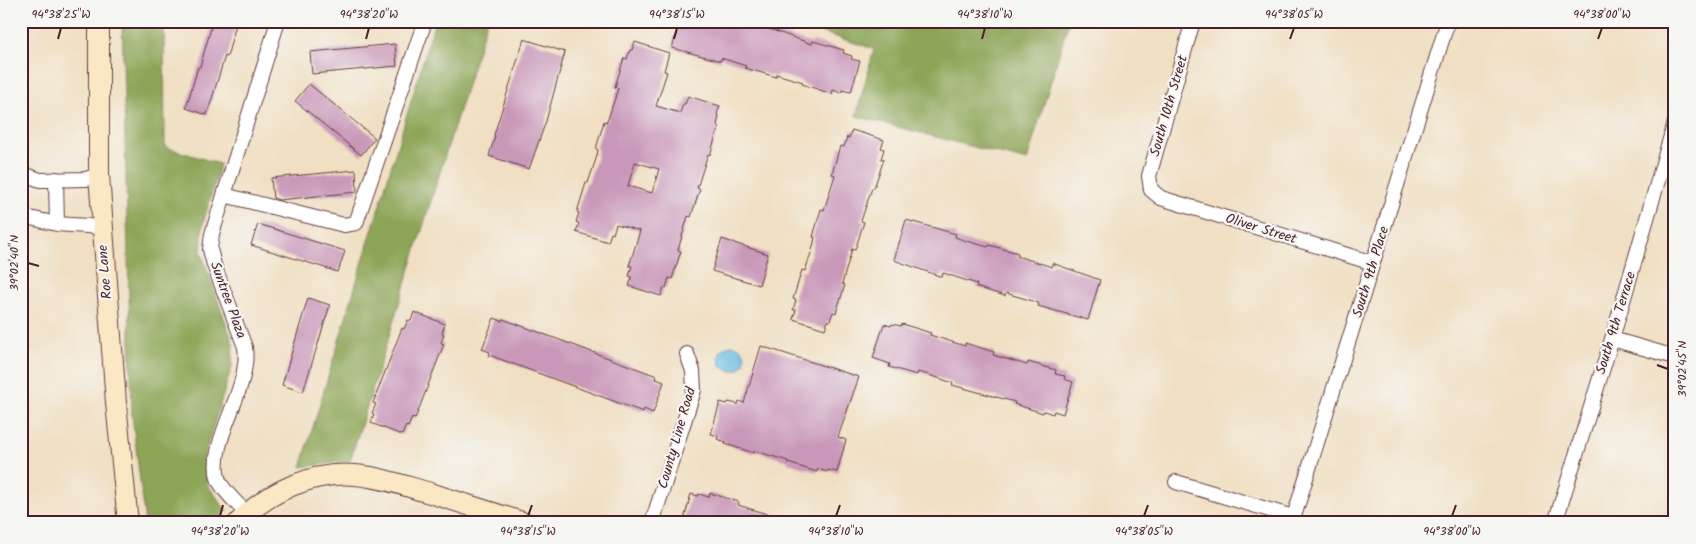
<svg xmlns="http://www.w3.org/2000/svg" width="1696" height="544" font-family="Kalam,sans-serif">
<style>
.forest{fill:#8ca556;stroke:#6b6240}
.water{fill:#67bce3;stroke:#586e87}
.building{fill:#c998b9;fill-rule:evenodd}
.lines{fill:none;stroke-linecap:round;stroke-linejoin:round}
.street-casing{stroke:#633c42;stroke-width:16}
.secondary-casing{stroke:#633c42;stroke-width:22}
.street{stroke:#fff;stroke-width:14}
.secondary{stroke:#fae7c3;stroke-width:20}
.ticks{fill:none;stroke:#4a1f2b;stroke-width:2}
.labels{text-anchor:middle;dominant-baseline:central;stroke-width:4.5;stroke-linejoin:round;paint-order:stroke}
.street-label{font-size:14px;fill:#4a1f2b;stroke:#f6f6f2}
.neatline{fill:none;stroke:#4a1f2b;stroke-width:2}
.ticks-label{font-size:12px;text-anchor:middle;fill:#4a1f2b}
</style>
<rect width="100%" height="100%" fill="#f6f6f2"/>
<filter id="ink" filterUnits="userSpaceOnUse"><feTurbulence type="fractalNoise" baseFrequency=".02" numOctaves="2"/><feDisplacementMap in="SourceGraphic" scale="10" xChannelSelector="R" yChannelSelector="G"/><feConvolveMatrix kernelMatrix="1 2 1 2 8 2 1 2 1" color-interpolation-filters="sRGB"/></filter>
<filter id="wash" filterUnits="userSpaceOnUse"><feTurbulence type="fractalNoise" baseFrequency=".0096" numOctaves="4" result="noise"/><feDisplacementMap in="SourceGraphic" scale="20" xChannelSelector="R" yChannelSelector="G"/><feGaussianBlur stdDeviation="1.12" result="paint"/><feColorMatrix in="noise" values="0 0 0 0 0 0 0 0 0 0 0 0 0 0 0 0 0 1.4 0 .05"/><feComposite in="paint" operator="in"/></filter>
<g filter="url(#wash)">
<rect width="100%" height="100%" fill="#f0dfc2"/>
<path class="forest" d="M122,21H164L165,147L220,164L203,224L201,252L233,343L232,366L204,456L207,484L227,511L216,523H145L132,415Z
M435,21H487L350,461L301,467Z
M786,21H852L859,23L934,21H1069L1027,161L856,116L874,49Z
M21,330L30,347L27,361L21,359Z"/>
<path class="water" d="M719 358a13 13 0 1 1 26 0a13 13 0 1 1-26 0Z"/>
<g id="blocks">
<path class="building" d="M213,21H237L227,57L225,56L207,115L186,108L198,67H200Z
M680,21H731L757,29L758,25L812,44L813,41L844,50L843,53L852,56L851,59L860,61L851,92L842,90L841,93L833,90L832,94L802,84L803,82L776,74V77L745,68L746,66L721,58V61L672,48Z
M524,39L565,52L546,121L529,169L489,156L495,136L494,135Z
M635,42L669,53L664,71L667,72L656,106L680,113L683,104H685L688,96L720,106L717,114L719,116L717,125L719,126L710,155L708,154L697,188L700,189L691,217L688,216L678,250L681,251L672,279L669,278L666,288L664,287L661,296L629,286L632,277L629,276L632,266H629L640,231L616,224L613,234L611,233L608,242L576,232L579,223L576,222L579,213L577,212L586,183H588L596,159L598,150L596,149L604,121L607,122L615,98L618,88L615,87L624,58L627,59L630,50H632ZM635,162L659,169L652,193L628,186Z
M395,44L397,66L312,74L310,52Z
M309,84L375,138L361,155L295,101Z
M852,130L884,140L881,148L884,149L881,159H884L874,188H872L861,221L864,222L855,250L852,249L842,284L845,285L836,313L833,312L830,321H828L825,329L793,319L796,310H793L796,300L793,299L802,270L805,271L813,247L815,237H813L821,209L824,210L835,175L832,174L840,146L844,147L847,137L849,138Z
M356,170L357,192L279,200L273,198L271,178Z
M906,220L956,234L955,237L963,240L988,247L989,245L1018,253L1017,256L1052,267V263L1100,280L1088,320L1038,306L1039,303L1006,293L1005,296L976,287L977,284L943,273L942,277L894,260Z
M258,224L345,251L338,272L251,245Z
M722,239L768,254L759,285L712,271Z
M308,298L330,305L303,392L282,385Z
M414,312L445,324L442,333L444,334L441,343L444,344L415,419L412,418L408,427L406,426L402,435L371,423L374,414L372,413L376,404L373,403L402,328L404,329L408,320L411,321Z
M494,318L502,321L503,319L657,376L656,379L664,382L653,413L644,409L643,412L489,355L490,352L482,349Z
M884,324L891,326L892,324L901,326L902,324L931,333L930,335L965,346V343L994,352L993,355L1017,362L1027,365L1028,362L1056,370L1055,374L1065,376L1064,379L1073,382L1063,414L1054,411L1053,414L1044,411L1043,413L1014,404L1015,402L952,385L953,383L929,375L918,372L917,375L889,367L890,364L873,358Z
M761,346L859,377L838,437L846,440L837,472L828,470L827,472L818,469L817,472L788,463V461L755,451L754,453L725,444L726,442L717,439L718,436L711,434L720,402L727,404L728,402L738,404L739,401L744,403Z
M710,493L739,502L738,505L786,520L785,523H683L691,494L698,496L699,494L709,497Z"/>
</g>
</g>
<g filter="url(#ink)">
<use href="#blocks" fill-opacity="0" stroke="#633c42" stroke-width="1"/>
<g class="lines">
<g class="street-casing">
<path id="street" d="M1193,21L1149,176L1151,190L1161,198L1373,263
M21,173L40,180L86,179L99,175
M56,179L57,224
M224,195L344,225L356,223L425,21
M21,216L57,224L102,227
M1612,339L1675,357
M1176,482L1293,517
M247,514C239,505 221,489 218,478C208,439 251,390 245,347L214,265L210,249L212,234L278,21
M652,523L694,390L693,371L687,354
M1292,523L1448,21
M1555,523L1612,339L1675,122"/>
</g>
<g class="secondary-casing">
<path id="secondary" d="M99,21V175L116,403L128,523
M238,523C267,492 313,471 355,475C381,477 405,486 430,493C461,503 493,513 525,523"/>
</g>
<use href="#street" class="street"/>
<use href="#secondary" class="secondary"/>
</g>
</g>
<path class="ticks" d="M58,39L61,28M366,39L369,28M674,39L677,28M982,39L985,28M1290,39L1294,28M1598,39L1602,28M28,263L39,266M1657,365L1668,369M220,516L223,505M528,516L532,505M836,516L840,505M1144,516L1148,505M1452,516L1456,505"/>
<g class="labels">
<g class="street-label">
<text transform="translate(1169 106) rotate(-74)">South 10th Street</text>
<text transform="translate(1261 229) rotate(17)">Oliver Street</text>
<text transform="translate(105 272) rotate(-95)">Roe Lane</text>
<text transform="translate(1371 272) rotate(-73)">South 9th Place</text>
<text transform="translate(228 300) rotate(70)">Suntree Plaza</text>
<text transform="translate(1616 323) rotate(-73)">South 9th Terrace</text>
<text transform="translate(677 438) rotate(-74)">County Line Road</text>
</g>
</g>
<rect width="1696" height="544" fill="none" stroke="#f6f6f2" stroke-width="55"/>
<rect x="28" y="28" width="1640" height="488" class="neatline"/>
<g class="ticks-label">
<text x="61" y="18">94°38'25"W</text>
<text x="369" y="18">94°38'20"W</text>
<text x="677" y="18">94°38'15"W</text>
<text x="985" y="18">94°38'10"W</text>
<text x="1294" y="18">94°38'05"W</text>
<text x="1602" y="18">94°38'00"W</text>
<text transform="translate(14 263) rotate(-90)" y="4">39°02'40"N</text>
<text transform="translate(1682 369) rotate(-90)" y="4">39°02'45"N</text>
<text x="220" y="535">94°38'20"W</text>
<text x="528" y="535">94°38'15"W</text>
<text x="836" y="535">94°38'10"W</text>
<text x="1144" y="535">94°38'05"W</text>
<text x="1452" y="535">94°38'00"W</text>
</g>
</svg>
